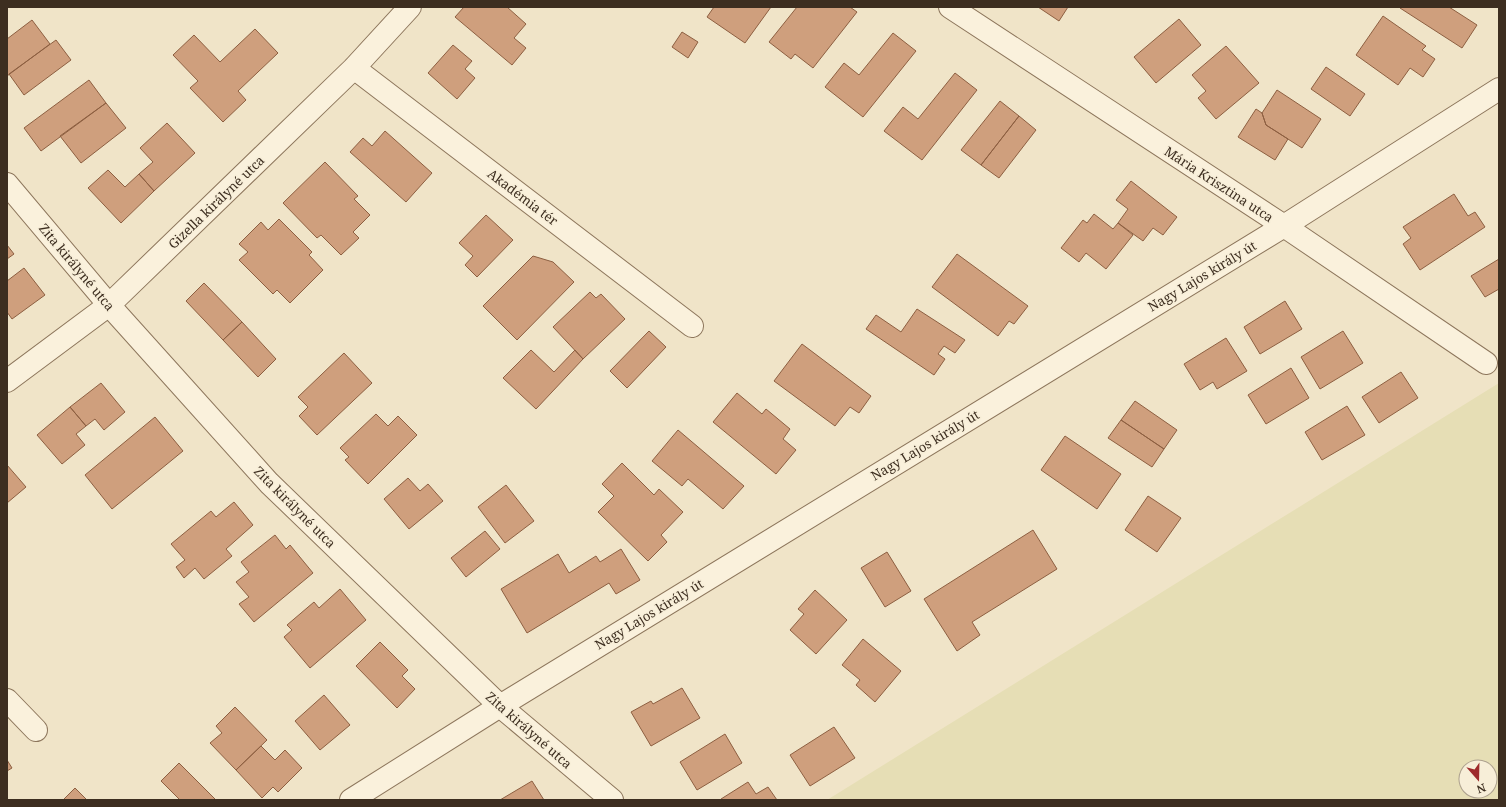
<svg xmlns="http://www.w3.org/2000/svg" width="1506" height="807" font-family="'Noto Serif',serif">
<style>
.farmland{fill:#e6deb5;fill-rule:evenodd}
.building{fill:#cf9f7d;stroke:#8d5f41}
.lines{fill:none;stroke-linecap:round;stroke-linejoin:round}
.minor-casing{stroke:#8d765c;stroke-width:24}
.minor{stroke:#faf1dc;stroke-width:22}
.labels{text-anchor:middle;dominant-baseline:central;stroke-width:3;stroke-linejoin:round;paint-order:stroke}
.street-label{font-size:13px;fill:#3d2e20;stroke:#f7eed8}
</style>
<rect width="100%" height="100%" fill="#f0e4c8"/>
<path class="farmland" d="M1499,383V800H827ZM1466,767H1490V791H1466Z"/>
<path class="building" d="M464,7H507L526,24L514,38L526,48L512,65L455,17Z
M714,7H771L745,43L707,17Z
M797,7H850L857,12L813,68L795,54L791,59L769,42Z
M1038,7H1068L1059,21Z
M1401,7H1449L1477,25L1462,48L1400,8Z
M1383,16L1426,46L1422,50L1435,59L1423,77L1410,68L1398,85L1356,55Z
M1179,19L1201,45L1156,83L1134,57Z
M32,20L50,44L7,76V39Z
M255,29L278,53L238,91L246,100L223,122L190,88L198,81L173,55L194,35L220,62Z
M682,32L698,42L688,58L672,47Z
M893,33L916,51L863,117L825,87L844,63L859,75Z
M56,40L71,60L24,95L9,74Z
M453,45L472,61L465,69L475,78L457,99L428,73Z
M1226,46L1259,83L1216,119L1198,98L1206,91L1192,75Z
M1326,67L1365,94L1350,116L1311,89Z
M955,73L977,90L922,160L884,131L903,107L918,119Z
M89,80L106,103L41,151L24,128Z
M1277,90L1321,119L1302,148L1266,125L1262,113Z
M1000,101L1019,116L981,165L961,150Z
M106,103L126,128L81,163L60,136Z
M1256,109L1262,113L1266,125L1288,139L1275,160L1238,137Z
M1019,116L1036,130L999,178L981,165Z
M167,123L195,153L154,191L139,174L153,162L140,148Z
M385,131L432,173L406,202L350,152L363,138L372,146Z
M325,162L358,196L354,199L370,215L353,232L359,238L341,255L321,235L317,238L283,203Z
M108,170L125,187L139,174L154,191L121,223L88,188Z
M1131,181L1177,217L1163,235L1153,228L1143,241L1118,223L1128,209L1116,200Z
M1454,194L1468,216L1475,212L1485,227L1420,270L1403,244L1411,238L1403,227Z
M1094,214L1113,229L1118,223L1133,235L1106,269L1086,253L1079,262L1061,248L1083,220L1087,223Z
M486,215L513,240L477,277L465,265L473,256L459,243Z
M279,219L312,252L309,255L323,270L290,303L277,290L273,294L239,260L248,252L239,244L261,222L268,230Z
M7,245L14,254L7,259Z
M957,254L1028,306L1014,324L1009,321L998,336L932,287Z
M533,256L553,262L574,282L517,340L483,306Z
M1499,259V289L1485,297L1471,276Z
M24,268L45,295L12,319L7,312V281Z
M204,283L242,322L223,340L186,301Z
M590,292L596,298L601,294L625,319L583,359L553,327Z
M1285,301L1302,329L1260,354L1244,327Z
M917,309L965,340L955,353L944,346L938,354L945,359L934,375L866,329L876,315L901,332Z
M242,322L276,359L258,377L223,340Z
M649,331L666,347L627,388L610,371Z
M1343,331L1363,363L1320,389L1301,357Z
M1226,338L1247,371L1217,389L1213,382L1200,390L1184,364Z
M802,344L871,396L859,413L850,407L835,426L774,381Z
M531,350L554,372L575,350L583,359L536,409L503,378Z
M344,353L372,383L317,435L299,416L308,407L298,397Z
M1291,368L1309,398L1266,424L1248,395Z
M1401,372L1418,398L1379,423L1362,397Z
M101,383L125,412L104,430L95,419L86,426L70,407Z
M737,393L762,414L766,409L790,429L783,439L796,450L776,474L713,422Z
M1135,401L1177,430L1164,449L1121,420Z
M1347,406L1365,435L1322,460L1305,432Z
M70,407L86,426L76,434L85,445L62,464L37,435Z
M376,414L388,426L398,416L417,435L368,484L345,460L349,457L340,448Z
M155,417L183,451L112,509L85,475Z
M1121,420L1164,449L1152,467L1108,438Z
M678,430L744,486L723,509L688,479L682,486L652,461Z
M1065,436L1121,474L1097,509L1041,470Z
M622,463L654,495L659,489L683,512L661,535L667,542L648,561L598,512L614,496L602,484Z
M7,465L26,487L7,503Z
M408,478L420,491L428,484L443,501L409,529L384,499Z
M506,485L534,521L505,543L478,507Z
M1148,496L1181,518L1157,552L1125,530Z
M234,502L253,525L226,549L232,556L204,579L195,568L184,578L176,567L185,560L171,544L211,511L216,517Z
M1033,530L1057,569L972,622L980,635L957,651L924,599Z
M485,531L500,549L466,577L451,558Z
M275,535L286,549L290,545L313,573L254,622L239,604L249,597L236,582L249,572L241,562Z
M621,549L640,580L616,594L609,583L527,633L501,589L558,554L569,573L596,556L600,562Z
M887,552L911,591L885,607L861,568Z
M340,589L366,620L310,668L284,637L292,630L287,625L314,602L319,608Z
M815,590L847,620L816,654L790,630L804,614L798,609Z
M863,639L901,671L875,702L856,685L860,680L842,665Z
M380,642L408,670L402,676L415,689L397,708L356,666Z
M682,688L700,718L651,746L631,712L651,701L653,704Z
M324,695L350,725L320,750L295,721Z
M235,707L267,740L236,770L210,743L222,733L216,726Z
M834,727L855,758L810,786L790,755Z
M725,734L742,763L697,790L680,762Z
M261,746L275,760L285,750L302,768L278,792L273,787L262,798L236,770Z
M7,760L12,768L7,771Z
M179,763L215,799L214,800H180L161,781Z
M532,781L544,800H500Z
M748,782L756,794L768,787L777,800H722L721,799Z
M75,788L87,800H63Z"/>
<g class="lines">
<g class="minor-casing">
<path id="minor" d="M950,7L1284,226L1486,363
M354,68L692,326
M7,184L109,305L269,483L500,706L612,800
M7,381L109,305L354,68L410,7
M7,700L36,730
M351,800L500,706L1284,226L1499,89"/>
</g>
<use href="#minor" class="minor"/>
</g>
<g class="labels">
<g class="street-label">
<text transform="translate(1219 184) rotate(33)">Mária Krisztina utca</text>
<text transform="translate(523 197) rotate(37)">Akadémia tér</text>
<text transform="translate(216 202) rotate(-44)">Gizella királyné utca</text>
<text transform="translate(77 267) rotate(50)">Zita királyné utca</text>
<text transform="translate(1202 276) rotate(-31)">Nagy Lajos király út</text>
<text transform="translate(925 445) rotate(-31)">Nagy Lajos király út</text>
<text transform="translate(295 507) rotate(45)">Zita királyné utca</text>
<text transform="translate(649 614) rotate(-31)">Nagy Lajos király út</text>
<text transform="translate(529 730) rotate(41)">Zita királyné utca</text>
</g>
</g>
<rect width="1506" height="807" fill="none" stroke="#3d2e20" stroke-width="16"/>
<g transform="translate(1478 779) rotate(160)"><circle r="19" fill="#f7eed8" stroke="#ada18e"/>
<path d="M0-3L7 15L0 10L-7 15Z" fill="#9e2a2b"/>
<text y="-6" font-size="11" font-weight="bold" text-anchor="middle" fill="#3d2e20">N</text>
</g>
</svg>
